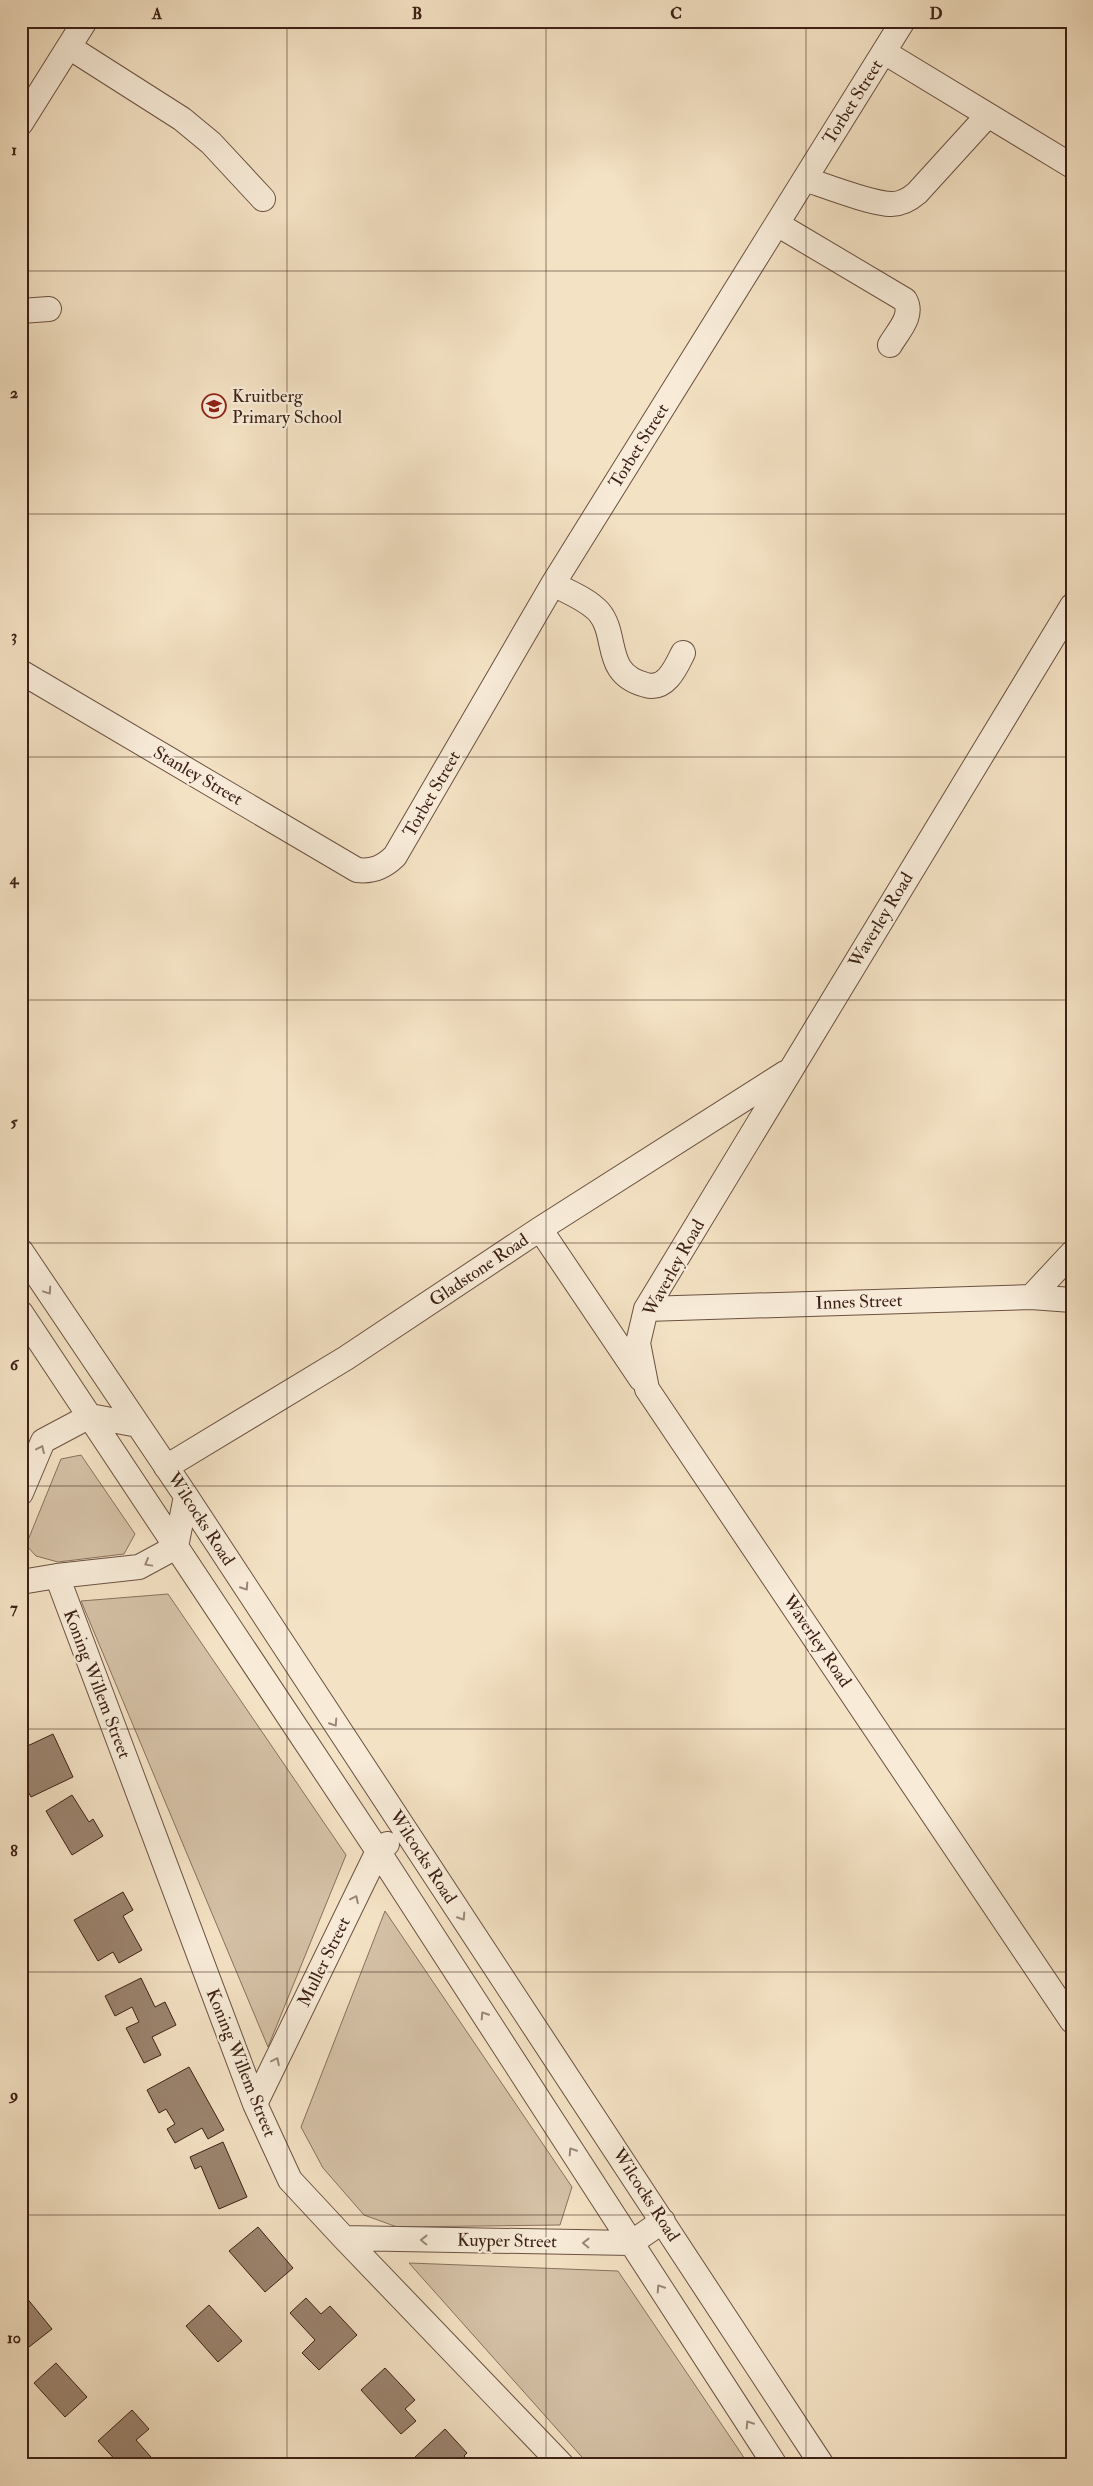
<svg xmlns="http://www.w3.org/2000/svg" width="1093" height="2486" font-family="'IM FELL Double Pica',serif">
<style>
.green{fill:#d5c1a6;stroke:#89715e}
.building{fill:#9c8570;stroke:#3d2116}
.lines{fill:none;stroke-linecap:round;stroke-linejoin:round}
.minor-casing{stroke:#6b5142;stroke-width:26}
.minor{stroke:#f8ecd9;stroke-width:24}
.oneway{stroke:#9a8678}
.grid{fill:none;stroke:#3d2116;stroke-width:1;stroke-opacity:0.55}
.labels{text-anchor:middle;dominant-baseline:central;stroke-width:4.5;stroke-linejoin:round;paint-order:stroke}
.street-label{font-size:18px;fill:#3d2116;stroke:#f8ecd9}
.poi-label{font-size:18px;fill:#3d2116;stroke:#f8ecd9;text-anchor:start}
.neatline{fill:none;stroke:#3d2116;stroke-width:2}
.grid-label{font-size:16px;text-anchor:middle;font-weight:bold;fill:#3d2116}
</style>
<rect width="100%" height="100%" fill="#f4e2c4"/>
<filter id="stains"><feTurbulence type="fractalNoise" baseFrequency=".004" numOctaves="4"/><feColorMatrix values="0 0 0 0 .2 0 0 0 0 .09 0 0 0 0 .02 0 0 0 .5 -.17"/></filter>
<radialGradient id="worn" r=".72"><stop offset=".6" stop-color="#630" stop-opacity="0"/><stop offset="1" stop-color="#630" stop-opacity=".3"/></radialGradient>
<path class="green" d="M81,1455L135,1534L124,1554L58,1562L36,1556L26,1545L61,1459Z
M168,1594L346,1855L268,2047L81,1601Z
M385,1911L572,2187L560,2225L397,2227L364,2215L323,2168L301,2127Z
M409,2263L618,2271L749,2465H589Z"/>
<path class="building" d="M53,1734L73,1777L31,1797L21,1778V1771L29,1767L21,1749Z
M72,1795L89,1822L93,1819L103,1836L72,1855L46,1811Z
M123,1892L133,1910L123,1916L142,1950L119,1963L113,1952L98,1961L74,1920Z
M141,1978L155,2007L165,2002L176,2025L152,2037L161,2055L144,2063L126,2028L139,2022L132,2007L115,2016L105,1996Z
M189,2067L224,2130L208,2139L202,2128L175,2143L167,2129L175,2124L166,2109L159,2113L147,2090Z
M223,2142L247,2197L219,2209L201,2166L195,2169L190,2157Z
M258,2227L293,2268L265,2292L229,2251Z
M21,2291L52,2329L29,2347L21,2338Z
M306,2298L321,2314L330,2306L357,2335L319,2370L302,2353L315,2340L290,2313Z
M209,2305L242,2341L218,2362L186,2326Z
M56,2363L87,2397L65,2417L34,2383Z
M385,2368L415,2400L405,2409L416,2421L401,2434L361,2390Z
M132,2410L149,2429L136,2440L158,2465H120L98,2441Z
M445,2429L467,2453L464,2456L472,2465H421L414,2458Z"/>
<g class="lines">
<g class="minor-casing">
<path id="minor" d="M69,47L182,119L211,143L263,199
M884,52L1072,166
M21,123L85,21
M805,179C826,186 872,204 892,204C902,204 910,199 917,193L988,115
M777,224L905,300C914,316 898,331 890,345
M21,311L49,309
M553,584C568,592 587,599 599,612C619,636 602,674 646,685C666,691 676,667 683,653
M1072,606L646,1309L638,1343L647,1389L1072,2021
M21,672L357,870C373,872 384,867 395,856L553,584L903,21
M540,1229L641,1379
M21,1251L186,1496L822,2465
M1031,1297L1072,1253
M646,1309L1031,1297L1072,1300
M21,1313L378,1851L775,2465
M166,1467L346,1358L540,1229L785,1073
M21,1493L43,1441L90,1416L138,1425
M57,1576L255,2104L290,2180L344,2238L562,2465
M21,1582L57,1576L139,1567L176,1547L186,1496
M255,2104L378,1851L387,1844
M344,2238L631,2243L663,2221"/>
</g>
<use href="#minor" class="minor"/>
</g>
<defs><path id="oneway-chevron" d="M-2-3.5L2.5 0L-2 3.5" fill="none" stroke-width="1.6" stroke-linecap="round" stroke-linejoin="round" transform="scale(1.25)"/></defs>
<g class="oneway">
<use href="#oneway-chevron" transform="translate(48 1291) rotate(56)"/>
<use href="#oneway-chevron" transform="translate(41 1449) rotate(-65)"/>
<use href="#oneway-chevron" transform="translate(148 1563) rotate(151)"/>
<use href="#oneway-chevron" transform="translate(245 1587) rotate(57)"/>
<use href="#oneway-chevron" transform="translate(334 1723) rotate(57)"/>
<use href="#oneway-chevron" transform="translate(355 1899) rotate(-64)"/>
<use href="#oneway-chevron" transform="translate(462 1917) rotate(57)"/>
<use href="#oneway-chevron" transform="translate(484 2015) rotate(-123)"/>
<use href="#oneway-chevron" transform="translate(276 2061) rotate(-64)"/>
<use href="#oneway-chevron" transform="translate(572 2151) rotate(-123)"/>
<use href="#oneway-chevron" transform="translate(424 2240) rotate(-179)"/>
<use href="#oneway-chevron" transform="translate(586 2243) rotate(-179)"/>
<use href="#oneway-chevron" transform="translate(660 2288) rotate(-123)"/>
<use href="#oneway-chevron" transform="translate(749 2424) rotate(-123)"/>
</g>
<path class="grid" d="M287,21V2465M546,21V2465M806,21V2465M21,271H1072M21,514H1072M21,757H1072M21,1000H1072M21,1243H1072M21,1486H1072M21,1729H1072M21,1972H1072M21,2215H1072"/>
<defs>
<g id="school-ring" transform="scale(1.25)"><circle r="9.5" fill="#f8ecd9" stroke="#8f2418" stroke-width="1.5"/><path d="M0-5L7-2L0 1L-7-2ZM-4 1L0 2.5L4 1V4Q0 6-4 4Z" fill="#8f2418"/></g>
</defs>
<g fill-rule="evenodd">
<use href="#school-ring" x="214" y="406"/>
</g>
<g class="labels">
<g class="street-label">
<text transform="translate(853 102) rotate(-58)">Torbet Street</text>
<text transform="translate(639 446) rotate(-58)">Torbet Street</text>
<text transform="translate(198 776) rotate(30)">Stanley Street</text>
<text transform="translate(432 794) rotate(-60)">Torbet Street</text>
<text transform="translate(881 920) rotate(-59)">Waverley Road</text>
<text transform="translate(674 1268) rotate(-61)">Waverley Road</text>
<text transform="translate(479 1270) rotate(-34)">Gladstone Road</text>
<text transform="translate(859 1302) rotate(-2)">Innes Street</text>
<text transform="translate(201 1519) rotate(57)">Wilcocks Road</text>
<text transform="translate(817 1641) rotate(56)">Waverley Road</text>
<text transform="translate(97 1684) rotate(69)">Koning Willem Street</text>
<text transform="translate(423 1857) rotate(57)">Wilcocks Road</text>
<text transform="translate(324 1962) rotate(-64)">Muller Street</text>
<text transform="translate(241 2063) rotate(68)">Koning Willem Street</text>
<text transform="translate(646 2195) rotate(57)">Wilcocks Road</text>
<text transform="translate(507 2241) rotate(1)">Kuyper Street</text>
</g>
<g class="poi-label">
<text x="232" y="396">Kruitberg<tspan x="232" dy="21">Primary School</tspan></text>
</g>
</g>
<rect width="1093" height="2486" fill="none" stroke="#f4e2c4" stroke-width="55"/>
<rect x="28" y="28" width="1038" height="2430" class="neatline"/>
<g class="grid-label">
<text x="157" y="19">A</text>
<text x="417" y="19">B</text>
<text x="676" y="19">C</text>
<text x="936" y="19">D</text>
<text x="14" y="155">1</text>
<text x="14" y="398">2</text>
<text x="14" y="641">3</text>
<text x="14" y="884">4</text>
<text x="14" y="1127">5</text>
<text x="14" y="1370">6</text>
<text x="14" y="1613">7</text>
<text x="14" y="1856">8</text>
<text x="14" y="2100">9</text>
<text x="14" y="2343">10</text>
</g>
<rect width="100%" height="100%" filter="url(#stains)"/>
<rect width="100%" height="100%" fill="url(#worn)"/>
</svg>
